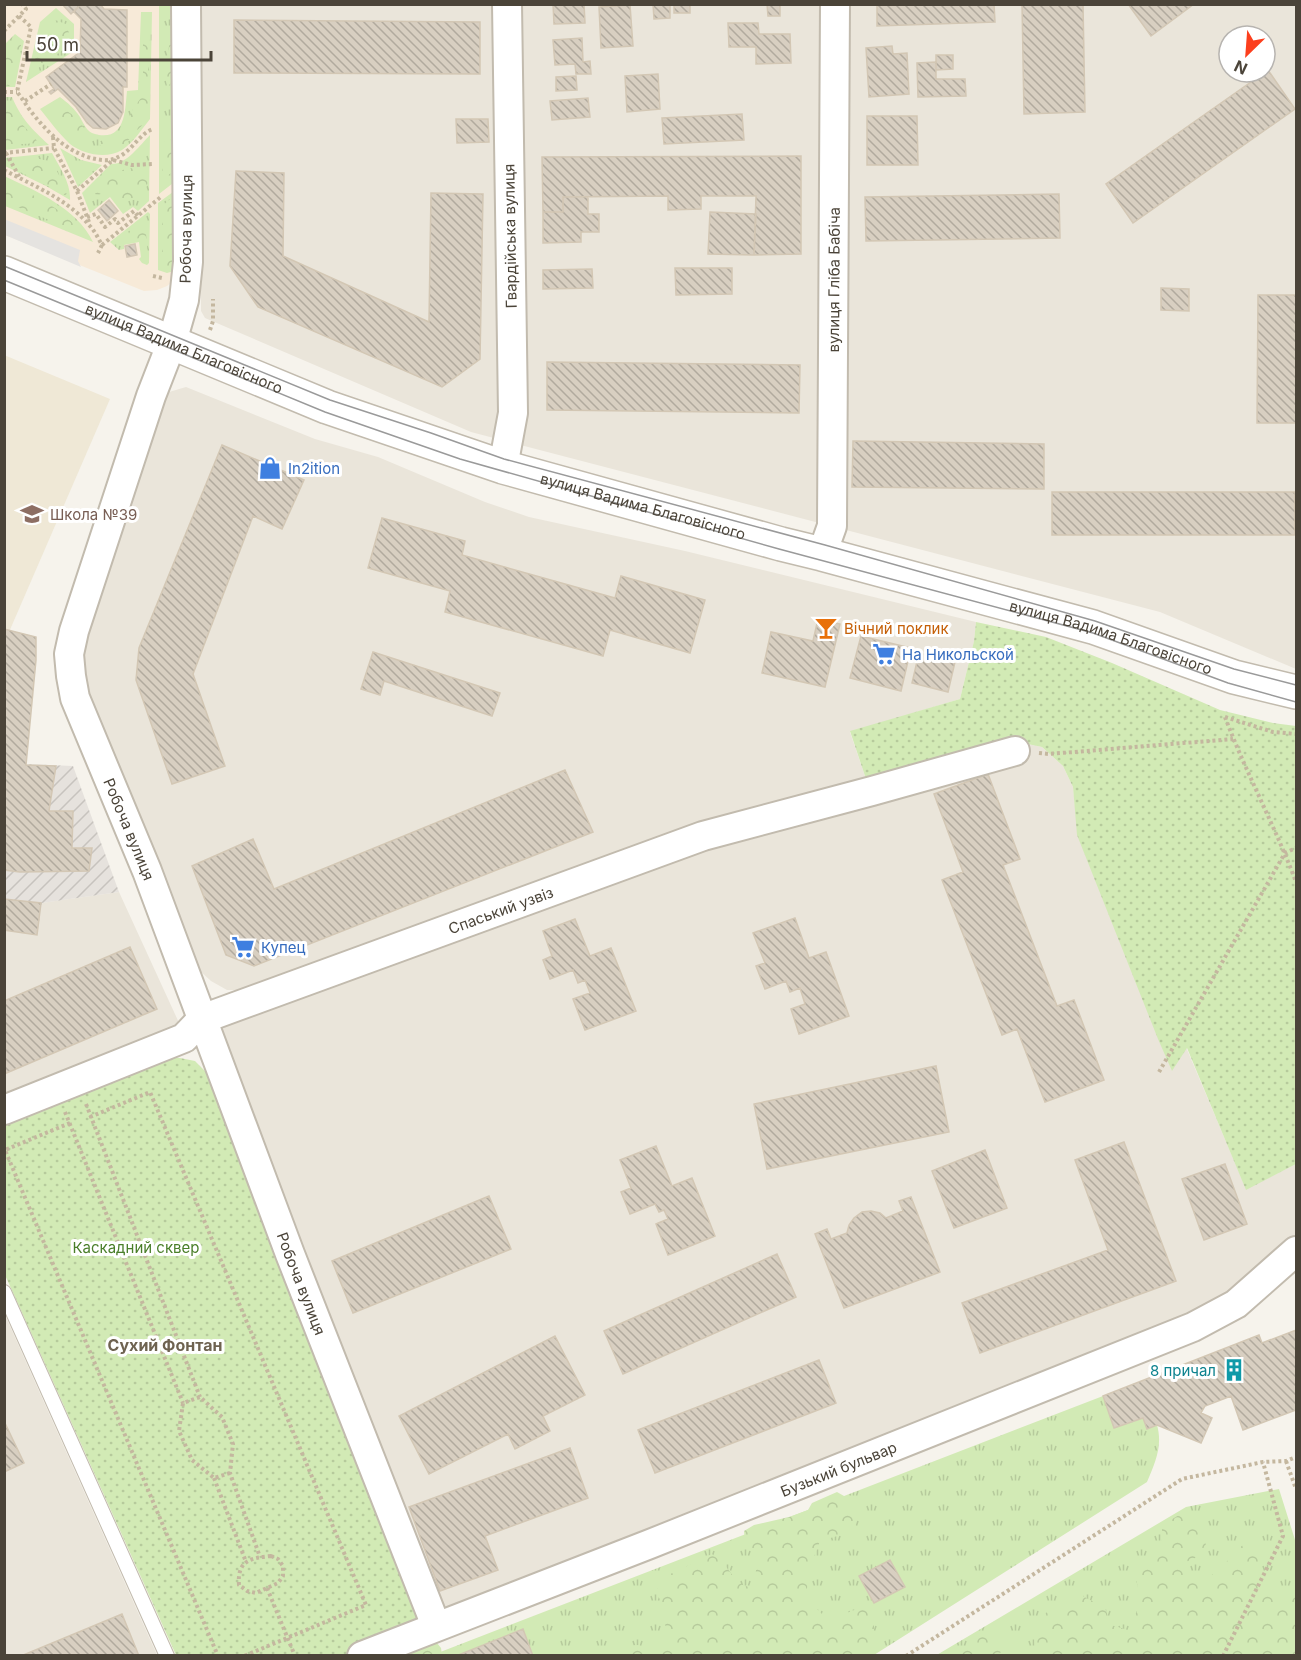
<svg xmlns="http://www.w3.org/2000/svg" width="1301" height="1660" font-family="Inter,sans-serif">
<style>
.residential{fill:#eae5da;fill-rule:evenodd}
.commercial{fill:#f7ead8}
.industrial{fill:url(#industrial-furrows)}
.education{fill:#efe8d6}
.grass{fill:url(#grass-tufts)}
.forest{fill:url(#forest-crowns)}
.park{fill:url(#park-dots)}
.parking{fill:#e5e3e0}
.building{fill:url(#building-back-hatch);stroke:#d3c7b4;stroke-width:1.5}
.lines{fill:none;stroke-linecap:round;stroke-linejoin:round}
.service-casing{stroke:#c2bbae;stroke-width:16}
.minor-casing{stroke:#c2bbae;stroke-width:32}
.tertiary-casing{stroke:#c2bbae;stroke-width:36}
.path{stroke:#c4b79f;stroke-width:4;stroke-dasharray:3 3;stroke-linecap:butt}
.service{stroke:#fff;stroke-width:14}
.minor{stroke:#fff;stroke-width:28}
.tertiary{stroke:#fff;stroke-width:33}
.tram{stroke:#9a9a9a;stroke-width:1.5}
.labels{text-anchor:middle;dominant-baseline:central;stroke-width:6;stroke-linejoin:round;paint-order:stroke}
.street-label{font-size:15px;fill:#4b4439;stroke:#fff}
.shop-label{font-size:15px;fill:#366cbe;stroke:#fff;text-anchor:start}
.education-label{font-size:15px;fill:#785e54;stroke:#fff;text-anchor:start}
.food-label{font-size:15px;fill:#c56008;stroke:#fff;text-anchor:start}
.park-label{font-size:15px;fill:#4a7f2a;stroke:#fff}
.culture-label{font-size:15px;fill:#0d838f;stroke:#fff;text-anchor:end}
.neighbourhood-label{font-size:16px;font-weight:bold;fill:#6e6250;stroke:#fff}
</style>
<defs>
<pattern id="industrial-furrows" width="10" height="10" patternUnits="userSpaceOnUse" patternTransform="scale(1.5)"><rect width="10" height="10" fill="#e6e2dd"/><path d="M-1 1l2-2M0 10L10 0M9 11l2-2" fill="none" stroke="#c7c3be"/></pattern>
<pattern id="grass-tufts" width="24" height="20" patternUnits="userSpaceOnUse" patternTransform="scale(1.5)"><rect width="24" height="20" fill="#d2eab5"/><path d="M3 7l-1-3M5 7V3M7 7l1-3M15 17l-1-3M17 17v-4M19 17l1-3" fill="none" stroke="#b6ca9c"/></pattern>
<pattern id="forest-crowns" width="20" height="18" patternUnits="userSpaceOnUse" patternTransform="scale(1.5)"><rect width="20" height="18" fill="#d2eab5"/><path d="M2 6a3 3 0 1 1 6 0M12 15a3 3 0 1 1 6 0" fill="none" stroke="#b6ca9c"/></pattern>
<pattern id="park-dots" width="8" height="8" patternUnits="userSpaceOnUse" patternTransform="scale(1.5)"><rect width="8" height="8" fill="#d2eab5"/><path d="M2 2h.1M6 6h.1" fill="none" stroke="#b6ca9c" stroke-width="1.8" stroke-linecap="round"/></pattern>
<pattern id="building-back-hatch" width="6" height="6" patternUnits="userSpaceOnUse" patternTransform="scale(1.5)"><rect width="6" height="6" fill="#d8cfc1"/><path d="M-1 5l2 2M0 0l6 6M5-1l2 2" fill="none" stroke="#b1aa9e"/></pattern>
</defs>
<rect width="100%" height="100%" fill="#f6f3ec"/>
<path class="residential" d="M200,5H1296V669L1160,612L471,432L205,318L201,311ZM1229,36H1265V72H1229Z
M186,387L315,439L378,457L485,502L529,517L685,551L976,622L974,641L960,699L850,732L867,782L248,990H227L211,981L199,970L85,692L77,658L161,400L169,392Z
M1018,742L1042,747L1063,766L1073,787L1075,806L1172,1070L1186,1047L1246,1189L1296,1164V1235L1256,1271L1225,1294L1187,1316L465,1607L442,1609L220,1036L225,1024L709,845Z
M119,892L180,1025L5,1097L4,930L41,903Z
M5,1315L157,1655H5Z"/>
<path class="commercial" d="M4,5H176L173,281L167,286L157,290L144,291L5,235Z"/>
<path class="industrial" d="M4,629L36,637V660L26,764L73,766L119,892L42,903L37,935L5,930Z"/>
<path class="education" d="M4,355L110,399L9,632L4,629Z"/>
<path class="grass" d="M159,5H176L177,180L159,194Z
M56,8L74,24V40L71,53L26,82L40,22Z
M141,12H152L150,119C142,129 133,143 122,150C107,159 84,155 70,144C59,134 49,120 40,109L60,97C68,103 74,108 80,117C82,121 84,125 87,129C90,133 95,134 99,135C126,139 125,109 127,91L138,90Z
M15,34L24,41L15,87H5V44Z
M5,97H12C22,120 31,128 49,145L5,150Z
M150,135L149,201L138,211L133,207L123,214L110,197L90,213L82,193L111,164C126,165 140,145 150,135Z
M60,148L81,160L102,165L78,187Z
M52,153C60,168 71,183 70,200L46,186L5,166V158Z
M4,176C36,191 77,208 93,242L5,206Z
M177,189L174,271L167,273L158,270V203Z
M148,212L150,214L149,263L147,265L142,263L139,259L141,257L139,242L124,245V249L119,250L110,242Z
M1103,1396L1114,1428L1143,1418L1147,1429L1157,1425C1163,1446 1155,1463 1147,1482L874,1655L430,1656Z
M1279,1489L1296,1543V1655L935,1656L1186,1507Z"/>
<path class="forest" d="M55,20L66,24L69,33L68,46L37,69L34,65C37,51 41,28 55,20Z
M148,26C151,39 147,51 148,63C148,77 152,109 146,120C144,125 137,129 134,134C125,145 117,150 102,150L99,142L107,138L119,136L127,124L133,109L143,95V33Z
M171,34C174,50 179,75 167,88C165,69 168,52 171,34Z
M16,41L21,45L16,78L9,86L5,85V50Z
M58,106C71,112 89,126 87,141C66,139 57,128 52,108Z
M5,107L13,114L39,143L6,145L5,144Z
M166,133L174,145L172,172L164,179C160,162 162,149 166,133Z
M28,159H40L52,162L67,190L66,196L59,191L18,171L15,166L16,161Z
M133,168L146,169C151,180 146,189 141,199L125,201C114,193 111,190 98,195L95,194C99,177 117,170 133,168Z
M5,180C32,196 62,206 81,233L5,202Z
M174,196L175,266L166,267L162,263V206Z
M141,221L145,222L148,257L145,260L140,238L128,241C128,230 133,226 141,221Z
M837,1492L844,1496L843,1508L848,1514L856,1517L855,1531L820,1541L809,1570L806,1598L825,1617L839,1622L849,1612L862,1607L874,1615V1633L864,1655H617L624,1646L639,1645L645,1655L658,1651L667,1642L665,1630L666,1609L656,1593L662,1578L712,1554L724,1564L736,1580L744,1586L754,1587C756,1567 761,1556 745,1541L744,1531L754,1525L789,1517L808,1510L812,1503Z
M1186,1511L1200,1527L1206,1545L1194,1559L1179,1564L1188,1579C1194,1579 1203,1579 1208,1577C1223,1570 1232,1553 1244,1544C1256,1545 1261,1548 1265,1559L1259,1568V1583L1266,1589H1285L1296,1592V1655L1040,1656L1035,1650L1033,1621L1060,1604L1081,1595L1105,1608L1111,1625L1128,1630L1141,1602L1134,1569L1162,1548V1525Z
M984,1631L1004,1635L1006,1643L999,1655H958Z
M437,1643L441,1648L442,1655L399,1656L418,1644Z"/>
<path class="park" d="M976,622L1046,637L1112,663L1220,710L1273,723L1296,726V1164L1246,1190L1187,1048L1172,1071L1158,1039L1077,835L1073,787L1063,766L1042,747L1018,742L867,782L850,731L960,699L974,641Z
M162,1056L180,1058L195,1061L210,1076L420,1614L412,1627L404,1633L344,1655H176L5,1275L4,1118Z"/>
<path class="parking" d="M4,219L80,250L78,261L81,267L5,235Z"/>
<path class="building" d="M62,4H81L71,14Z
M81,4H100L104,9L127,10V87H123V112L118,123L106,129L93,128L87,123L76,107L58,89L51,94L49,92L54,89L46,77L80,52L81,19L74,12Z
M553,4H584L585,23L554,24Z
M653,4H670V18L654,19Z
M674,4H690V13H674Z
M767,4H780V16H768Z
M877,4H994L995,22L877,26Z
M1022,4H1083L1085,112L1024,114Z
M1128,4H1194L1151,36Z
M630,5L633,46L601,48L599,7Z
M234,20L480,22V74L234,73Z
M728,23H758L759,34H790L791,63L756,64V47H729Z
M582,38L583,62L590,61L591,74H576L575,64L555,65L553,40Z
M892,46L893,54L907,53L909,94L869,97L866,48Z
M936,55H953V69L936,70Z
M936,62V79H965L966,96L918,97L917,63Z
M1268,70L1295,109L1133,223L1106,184Z
M658,74L660,109L627,112L625,76Z
M576,76L577,90L556,91V77Z
M588,98L590,117L552,120L550,101Z
M742,114L744,140L664,144L662,118Z
M867,116H917L918,165H867Z
M456,119H488L489,142L457,143Z
M801,156V254L754,255L756,196H701V209L668,210V196L563,197V212H543L542,157Z
M236,171L284,173L283,256L429,322L431,193L483,194L480,359L442,387L258,307L230,266Z
M1059,194L1060,238L866,241L865,197Z
M563,197H588V214H599V232H581V242L543,243V212H563Z
M109,200L118,211L107,221L98,210Z
M710,212L756,214L754,255L708,254Z
M135,244L137,255L127,257L125,246Z
M675,268H732V294L676,295Z
M592,269L593,288L543,289V270Z
M1161,288L1189,289V311L1161,310Z
M1258,295H1296V423H1257Z
M547,362L800,365L799,413L547,410Z
M853,441L1044,444V489L852,487Z
M222,445L304,480L282,529L253,516L193,674L225,766L172,784L136,680L139,648Z
M1052,492H1295V535H1052Z
M382,518L465,541L462,555L615,598L621,576L705,600L690,653L610,630L603,656L445,612L450,591L368,568Z
M818,619L840,624L825,687L762,673L771,632L813,641Z
M4,629L36,637V660L26,765L56,766L49,811H73L72,848H92L89,871L20,872L4,870Z
M861,636L911,648L901,691L850,678Z
M373,652L500,693L492,716L384,681L380,695L361,689Z
M919,653L955,662L948,692L912,683Z
M565,770L593,832L254,966L226,955L192,866L253,839L274,889Z
M988,774L1020,859L1003,865L1057,1006L1074,1000L1104,1080L1045,1102L1017,1029L1002,1035L942,880L963,872L934,794Z
M4,899L41,903L37,935L4,930Z
M795,918L809,958L826,952L849,1016L799,1034L791,1009L805,1004L800,988L790,992L786,981L765,989L756,966L765,963L753,933Z
M575,919L590,956L611,948L636,1011L585,1030L573,999L590,993L585,980L578,983L573,970L550,979L543,960L552,956L543,931Z
M130,947L157,1009L4,1074V1001Z
M936,1066L949,1132L767,1169L754,1104Z
M1124,1142L1176,1281L980,1353L962,1303L1108,1250L1075,1160Z
M656,1146L672,1186L692,1178L715,1236L668,1255L656,1224L668,1219L664,1210L659,1212L655,1204L630,1214L621,1192L631,1188L620,1160Z
M985,1150L1007,1208L954,1228L932,1171Z
M1225,1164L1247,1224L1204,1240L1182,1179Z
M489,1196L511,1249L353,1313L332,1261Z
M911,1197L940,1272L844,1308L815,1234L827,1229L831,1239L847,1233L849,1225L854,1218L862,1212L871,1211L880,1213L886,1218L903,1211L899,1201Z
M777,1254L796,1297L623,1374L604,1331Z
M1296,1330V1410L1243,1430L1231,1396L1205,1406L1201,1413L1212,1418L1201,1443L1157,1425L1147,1429L1143,1418L1114,1428L1103,1396L1259,1335L1262,1343Z
M555,1336L585,1395L543,1416L550,1431L515,1449L508,1434L429,1474L399,1416Z
M819,1360L836,1403L655,1473L638,1430Z
M4,1421L24,1463L4,1472Z
M570,1448L588,1498L485,1536L498,1570L440,1591L409,1507Z
M890,1560L905,1587L874,1603L859,1576Z
M122,1614L139,1656H21Z
M523,1629L533,1656H456Z"/>
<g class="lines">
<g class="service-casing">
<path id="service" d="M4,1292L167,1656"/>
</g>
<g class="minor-casing">
<g id="minor">
<path id="s1" d="M186,4L188,262L184,300L172,342L151,396L74,631L69,654L71,676L75,698L147,871L290,1254L436,1626"/>
<path d="M503,467L513,413L507,4"/>
<path id="s2" d="M822,554L832,526L835,4"/>
<path id="s3" d="M4,1110L184,1038L202,1019L703,836L872,791L1015,751"/>
<path id="s4" d="M362,1656L650,1544L1193,1327L1236,1304L1296,1251"/>
</g>
</g>
<g class="tertiary-casing">
<g id="tertiary">
<path id="s5" d="M4,273L327,407L503,467L781,544L822,554L1093,627L1234,677L1296,692"/>
</g>
</g>
<path class="path" d="M19,16L31,27L17,92C23,99 27,107 33,114C49,134 67,151 91,158C100,160 110,162 118,157C132,151 140,133 153,129
M4,31L26,9L22,4
M4,92H17
M25,101L51,84
M53,137L54,148L77,191L89,222
M4,153L54,148
M6,153L20,178
M4,170C34,186 67,199 89,225C95,231 98,238 102,245L98,253
M77,191L113,160L132,165L154,164
M87,217L96,214L105,227L115,219L118,223L134,211L138,216
M102,245L162,196
M153,276L162,278
M210,330L213,321V299
M1225,717C1246,773 1275,826 1296,882
M1225,717L1273,732L1296,734
M1039,753L1049,754L1233,739
M1159,1072L1285,853L1296,848
M86,1104L200,1397
M65,1112L183,1403
M90,1117L150,1092L366,1605L244,1656
M70,1123L5,1150L218,1656
M1286,1461L1296,1489
M230,1473L214,1478L192,1460L179,1431L183,1403L200,1397L222,1417L233,1444L230,1473L260,1557
M214,1478L246,1562
M271,1556L278,1559L283,1566V1576L278,1583L256,1593L247,1591L239,1585C237,1560 251,1558 271,1556Z
M267,1588L295,1656
M906,1656L1182,1479L1263,1462L1286,1461L1296,1457
M1223,1656L1283,1536L1263,1462"/>
<use href="#service" class="service"/>
<use href="#minor" class="minor"/>
<use href="#tertiary" class="tertiary"/>
<path class="tram" d="M4,266L330,400L431,433L504,459L825,545L1095,621L1234,669L1296,685
M4,280L325,412L460,459L779,549L1093,633L1228,683L1296,702"/>
</g>
<defs>
<g id="shop-bare" transform="scale(1.8)"><path d="M-5-2.5h2.3a2.7 3.5 0 0 1 5.4 0H5L5.5 6h-11ZM-1.5-2.5h3a1.5 2.3 0 0 0-3 0Z" fill="#3f7fe0" stroke="#fff" stroke-width="2.5" paint-order="stroke"/></g>
<g id="school-bare" transform="scale(1.8)"><path d="M0-5L7-2L0 1L-7-2ZM-4 1L0 2.5L4 1V4Q0 6-4 4Z" fill="#8d6e63" stroke="#fff" stroke-width="2.5" paint-order="stroke"/></g>
<g id="bar-bare" transform="scale(1.8)"><path d="M-6-5H6L.8 .8V4.5H3.5V6h-7V4.5H-.8V.8Z" fill="#e8710a" stroke="#fff" stroke-width="2.5" paint-order="stroke"/></g>
<g id="supermarket-bare" transform="scale(1.8)"><path d="M-6-5.5h2.5l.6 2H6L4.5 2H-2.5L-4.4-4H-6ZM-1.5 3.2a1.3 1.3 0 1 0 .1 0ZM3 3.2a1.3 1.3 0 1 0 .1 0Z" fill="#3f7fe0" stroke="#fff" stroke-width="2.5" paint-order="stroke"/></g>
<g id="building-bare" transform="scale(1.8)"><path d="M-4-6H4V6H1V3H-1V6H-4ZM-2.5-4.3h1.7v1.8h-1.7ZM.8-4.3h1.7v1.8H.8ZM-2.5-1h1.7V.8h-1.7ZM.8-1h1.7V.8H.8Z" fill="#0f9aa8" stroke="#fff" stroke-width="2.5" paint-order="stroke"/></g>
</defs>
<g fill-rule="evenodd">
<use href="#shop-bare" x="270" y="468"/>
<use href="#school-bare" x="32" y="514"/>
<use href="#bar-bare" x="826" y="628"/>
<use href="#supermarket-bare" x="884" y="654"/>
<use href="#supermarket-bare" x="243" y="947"/>
<use href="#building-bare" x="1234" y="1370"/>
</g>
<g class="labels">
<g class="street-label">
<text transform="translate(186 229) rotate(-89)">Робоча вулиця</text>
<text transform="translate(510 236) rotate(-91)">Гвардійська вулиця</text>
<text stroke="none"><textPath href="#s2" startOffset="276">вулиця Гліба Бабіча</textPath></text>
<text stroke="none"><textPath href="#s5" startOffset="195">вулиця Вадима Благовісного</textPath></text>
<text stroke="none"><textPath href="#s5" startOffset="681">вулиця Вадима Благовісного</textPath></text>
<text stroke="none"><textPath href="#s5" startOffset="1167">вулиця Вадима Благовісного</textPath></text>
<text stroke="none"><textPath href="#s1" startOffset="855">Робоча вулиця</textPath></text>
<text stroke="none"><textPath href="#s3" startOffset="538">Спаський узвіз</textPath></text>
<text stroke="none"><textPath href="#s1" startOffset="1341">Робоча вулиця</textPath></text>
<text stroke="none"><textPath href="#s4" startOffset="512">Бузький бульвар</textPath></text>
</g>
<g class="shop-label">
<text x="288" y="468">In2ition</text>
<text x="902" y="654">На Никольской</text>
<text x="261" y="947">Купец</text>
</g>
<g class="education-label">
<text x="50" y="514">Школа №39</text>
</g>
<g class="food-label">
<text x="844" y="628">Вічний поклик</text>
</g>
<g class="park-label">
<text x="136" y="1247">Каскадний сквер</text>
</g>
<g class="culture-label">
<text x="1216" y="1370">8 причал</text>
</g>
<g class="neighbourhood-label">
<text x="165" y="1345">Сухий Фонтан</text>
</g>
</g>
<rect width="1301" height="1660" fill="none" stroke="#4b4439" stroke-width="12"/>
<g transform="translate(1247 54) rotate(205)"><circle r="28" fill="#ffffff" stroke="#b7b4b0" stroke-width="1.5"/>
<path d="M0-4.5L10 22L0 15L-10 22Z" fill="#fc3f1d"/>
<text y="-9" font-size="16" font-weight="bold" text-anchor="middle" fill="#4b4439">N</text>
</g>
<path d="M27 51v9h184v-9" fill="none" stroke="#4b4439" stroke-width="3"/>
<text x="36" y="51" font-size="18" fill="#4b4439" stroke="#ffffff" stroke-width="4.5" paint-order="stroke">50 m</text>
</svg>
